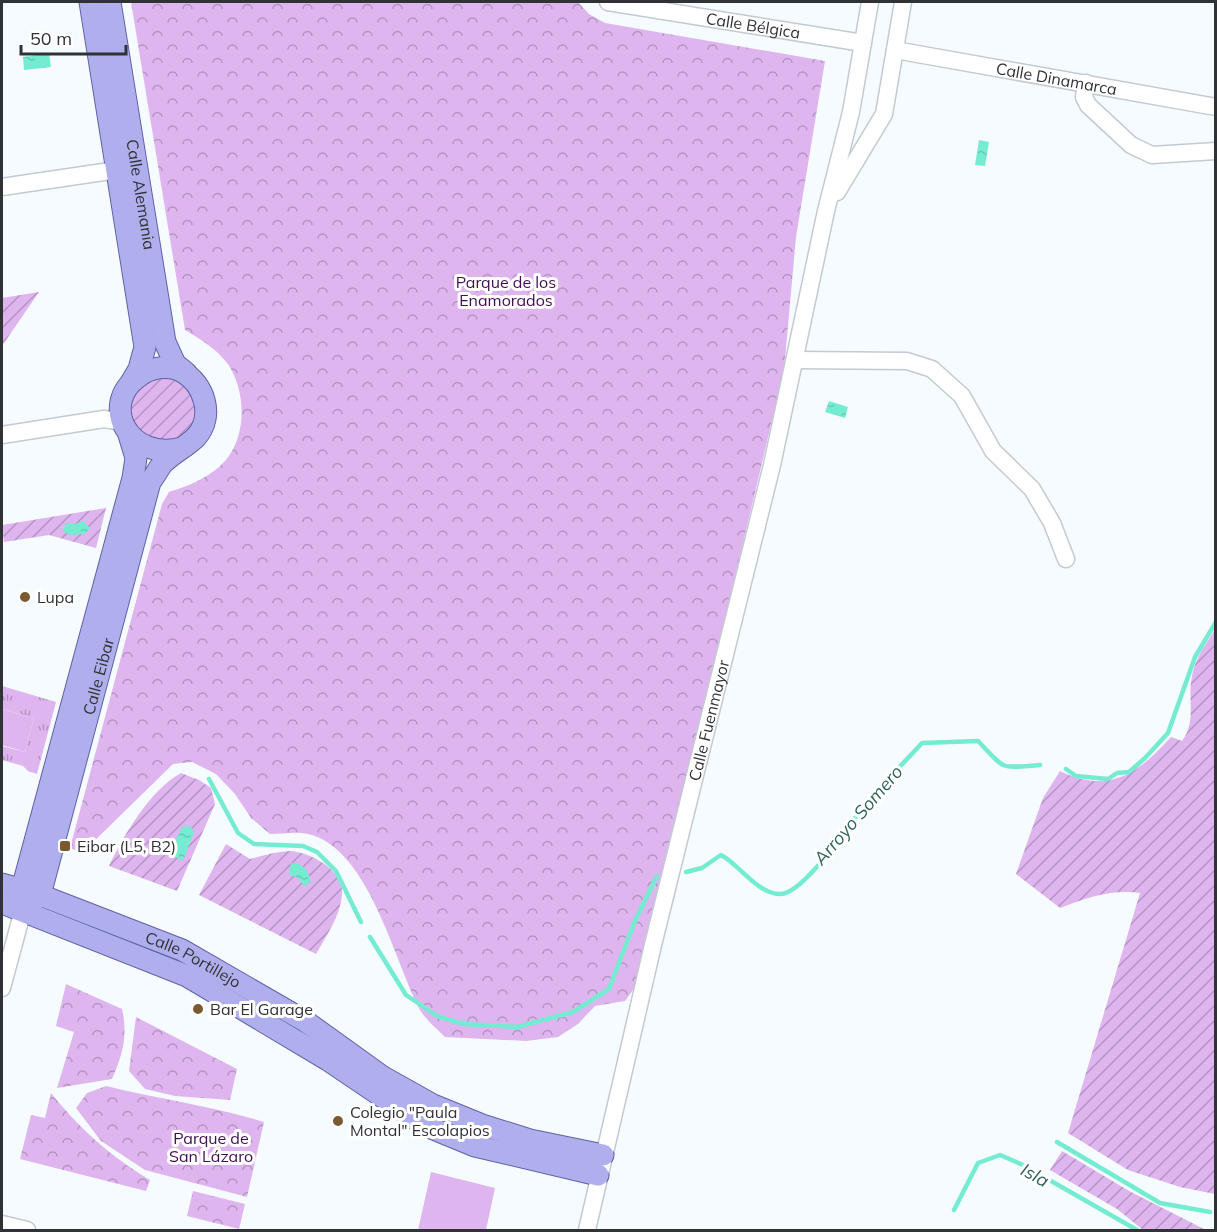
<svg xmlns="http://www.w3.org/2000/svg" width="1217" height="1232" font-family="Mulish,sans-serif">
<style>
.grass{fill:url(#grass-tufts)}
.park{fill:url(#park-crowns)}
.garden{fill:url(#garden-furrows)}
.pitch{fill:#deb5ef}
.water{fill:url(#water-ripples)}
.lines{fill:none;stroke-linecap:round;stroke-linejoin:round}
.stream{stroke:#75ecd1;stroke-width:4.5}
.minor-casing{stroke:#c3cad1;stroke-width:19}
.major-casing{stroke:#6061a5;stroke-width:23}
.minor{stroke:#fff;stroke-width:16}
.major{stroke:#afafed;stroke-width:21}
.poi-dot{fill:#7a5a30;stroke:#fff;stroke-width:2}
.labels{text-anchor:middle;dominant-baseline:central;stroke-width:6;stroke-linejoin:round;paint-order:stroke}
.street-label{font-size:16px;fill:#303235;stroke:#fff}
.park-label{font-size:16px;fill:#3f0f50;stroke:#fff}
.poi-label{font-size:16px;fill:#303235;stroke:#fff;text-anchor:start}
.water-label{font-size:18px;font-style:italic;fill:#2f6256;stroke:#fff}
</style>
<defs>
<pattern id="grass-tufts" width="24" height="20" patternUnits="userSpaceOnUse" patternTransform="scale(1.5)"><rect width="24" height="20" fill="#deb5ef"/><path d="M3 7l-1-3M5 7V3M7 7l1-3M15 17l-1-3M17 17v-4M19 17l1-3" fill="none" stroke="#b494c2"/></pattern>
<pattern id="park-crowns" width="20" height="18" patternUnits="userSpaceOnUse" patternTransform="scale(1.5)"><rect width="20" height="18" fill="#deb5ef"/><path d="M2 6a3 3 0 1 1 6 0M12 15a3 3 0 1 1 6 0" fill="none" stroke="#b494c2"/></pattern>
<pattern id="garden-furrows" width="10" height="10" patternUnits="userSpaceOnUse" patternTransform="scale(1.5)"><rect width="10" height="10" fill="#deb5ef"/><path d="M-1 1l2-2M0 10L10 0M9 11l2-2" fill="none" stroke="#b494c2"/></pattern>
<pattern id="water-ripples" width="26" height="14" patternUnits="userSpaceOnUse" patternTransform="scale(1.5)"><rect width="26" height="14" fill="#75ecd1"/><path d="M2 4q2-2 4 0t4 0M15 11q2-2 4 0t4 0" fill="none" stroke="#66cbb4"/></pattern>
</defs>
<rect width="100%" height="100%" fill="#f6fbff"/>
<path class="grass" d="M2,686L56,702L37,774L28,771L23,766L2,760V746L25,752L34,718L2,709Z"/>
<path class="park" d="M131,2H578L589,14L605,23L825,61L796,237L784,370L639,982L625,1001L595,1006L578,1024L558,1037L526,1041L445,1037C437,1029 426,1020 420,1010C394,961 367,840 302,833C292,832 280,834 270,834L251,818L235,794L216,774L192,762L173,764L82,853L70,848L162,504L169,492C187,486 204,480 219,467C245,445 247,402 233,373C224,353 203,341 185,330Z
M66,984L122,1009C128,1035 123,1054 112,1079L57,1088L74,1032L56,1026Z
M136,1017L237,1069L230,1100L175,1096L145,1089L129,1071Z
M106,1086C159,1099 212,1106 264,1122L247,1197L145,1170L101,1141L76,1108L87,1093Z
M51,1093C80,1129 110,1156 150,1180L146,1191L20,1159L31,1115L45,1118Z
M193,1191L245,1204L239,1229L187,1216Z"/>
<path class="garden" d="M39,292L2,346V298Z
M175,375L198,401L196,423L181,439L149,440C126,419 125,409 141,382Z
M106,508L96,548L49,535L4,542L2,525Z
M1215,630L1216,1194H1215L1180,1187L1128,1170L1068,1133L1140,893C1112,889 1086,898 1060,908L1016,874L1043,798L1060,771C1110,795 1138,773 1171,737L1182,741C1197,720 1187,700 1192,676C1195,659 1205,645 1215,630Z
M181,773L199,780L211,788L215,804L177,891L109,866C124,835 150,790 181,773Z
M226,844L250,859C262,856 278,851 291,851C312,853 345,871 342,895C340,917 326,936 316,954L199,895Z
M1062,1151L1131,1192L1206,1230H1143L1117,1209L1050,1170Z"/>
<path class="pitch" d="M2,709L34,718L25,752L2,745Z
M431,1172L495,1188L486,1230H418Z"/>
<path class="water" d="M49,53L51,67L24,70L23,57Z
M979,140L989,142L985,166L975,165Z
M829,401L848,407L845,418L825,412Z
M83,521L90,528L85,534L69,535L63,531L66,523L75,524Z
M183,826L191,827L194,832L183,861L168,854Z
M291,863C302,862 311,872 310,883L304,886L298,878L289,874Z"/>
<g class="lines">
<path class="stream" d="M1066,769L1076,776L1108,779L1117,773L1129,772L1145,758L1168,733L1195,657L1216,622
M209,779L238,833L254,844L303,846L317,852L336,871L361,922
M686,872L702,868L721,855C739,864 758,895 781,894C805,893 852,820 868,801C885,781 904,763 922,743L978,741C1007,771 998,768 1040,765
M370,937L406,995L437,1016L464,1024L517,1027L573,1012L609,989L635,921L657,876
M1057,1142L1160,1203L1210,1212
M954,1210L978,1163L1000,1155L1023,1165L1137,1230"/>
<g class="minor-casing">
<g id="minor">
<path id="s1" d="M608,2L863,43"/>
<path id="s2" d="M895,50L1216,107"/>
<path d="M1086,83L1084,97L1088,105L1131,145L1152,155L1216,151"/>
<path d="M2,187L117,170"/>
<path d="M837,192L884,114L903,2"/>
<path d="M795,360L907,361L932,369L962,396L993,451L1032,489L1052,523L1066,559"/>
<path d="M2,435L104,419L123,422"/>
<path d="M2,988L23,910"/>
<path d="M2,1224L27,1230"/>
<path id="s3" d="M587,1230L653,945L772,465L826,211L851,112L870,2"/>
</g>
</g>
<g class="major-casing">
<g id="major">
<path d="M90,2L145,347L139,369L132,381"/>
<path id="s4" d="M110,2L165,342L175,364L186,373"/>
<path id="s5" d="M2,884L40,895L182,950L305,1021L383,1077L433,1105L482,1125L530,1140L603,1155"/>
<path d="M2,903L187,976L328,1060L424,1125L475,1146L598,1175"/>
<path d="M23,903L22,889L133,478L136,458L129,435"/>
<path id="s6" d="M23,910L40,895L150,482C155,476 158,469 163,463C173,453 186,447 196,437C215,416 204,383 181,371C167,364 149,368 138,377C99,405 129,462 182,448"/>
</g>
</g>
<use href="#minor" class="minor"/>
<use href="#major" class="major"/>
</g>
<g class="poi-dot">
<circle cx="25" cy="597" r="6"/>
<rect x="59" y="840" width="12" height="12" rx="3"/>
<circle cx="198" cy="1009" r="6"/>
<circle cx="338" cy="1121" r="6"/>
</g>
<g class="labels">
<g class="street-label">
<text stroke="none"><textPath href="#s1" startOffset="147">Calle Bélgica</textPath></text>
<text stroke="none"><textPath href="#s2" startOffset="164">Calle Dinamarca</textPath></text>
<text stroke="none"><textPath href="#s4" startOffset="195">Calle Alemania</textPath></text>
<text stroke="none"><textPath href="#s6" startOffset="249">Calle Eibar</textPath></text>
<text stroke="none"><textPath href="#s3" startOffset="524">Calle Fuenmayor</textPath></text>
<text stroke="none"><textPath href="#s5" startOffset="206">Calle Portillejo</textPath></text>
</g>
<g class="park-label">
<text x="506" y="282">Parque de los<tspan x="506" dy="18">Enamorados</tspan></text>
<text x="211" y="1138">Parque de<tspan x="211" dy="18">San Lázaro</tspan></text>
</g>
<g class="poi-label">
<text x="37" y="597">Lupa</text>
<text x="77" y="846">Eibar (L5, B2)</text>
<text x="210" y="1009">Bar El Garage</text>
<text x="350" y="1112">Colegio "Paula<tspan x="350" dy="18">Montal" Escolapios</tspan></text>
</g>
<g class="water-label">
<text transform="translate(858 815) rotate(-49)">Arroyo Somero</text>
<text transform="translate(1035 1175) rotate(29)">Isla</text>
</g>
</g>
<rect width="1217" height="1232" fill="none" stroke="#303235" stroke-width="6"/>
<path d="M21 45v9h105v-9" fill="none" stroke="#303235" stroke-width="3"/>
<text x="30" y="45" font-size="18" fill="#303235" stroke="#ffffff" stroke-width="4.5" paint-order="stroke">50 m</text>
</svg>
